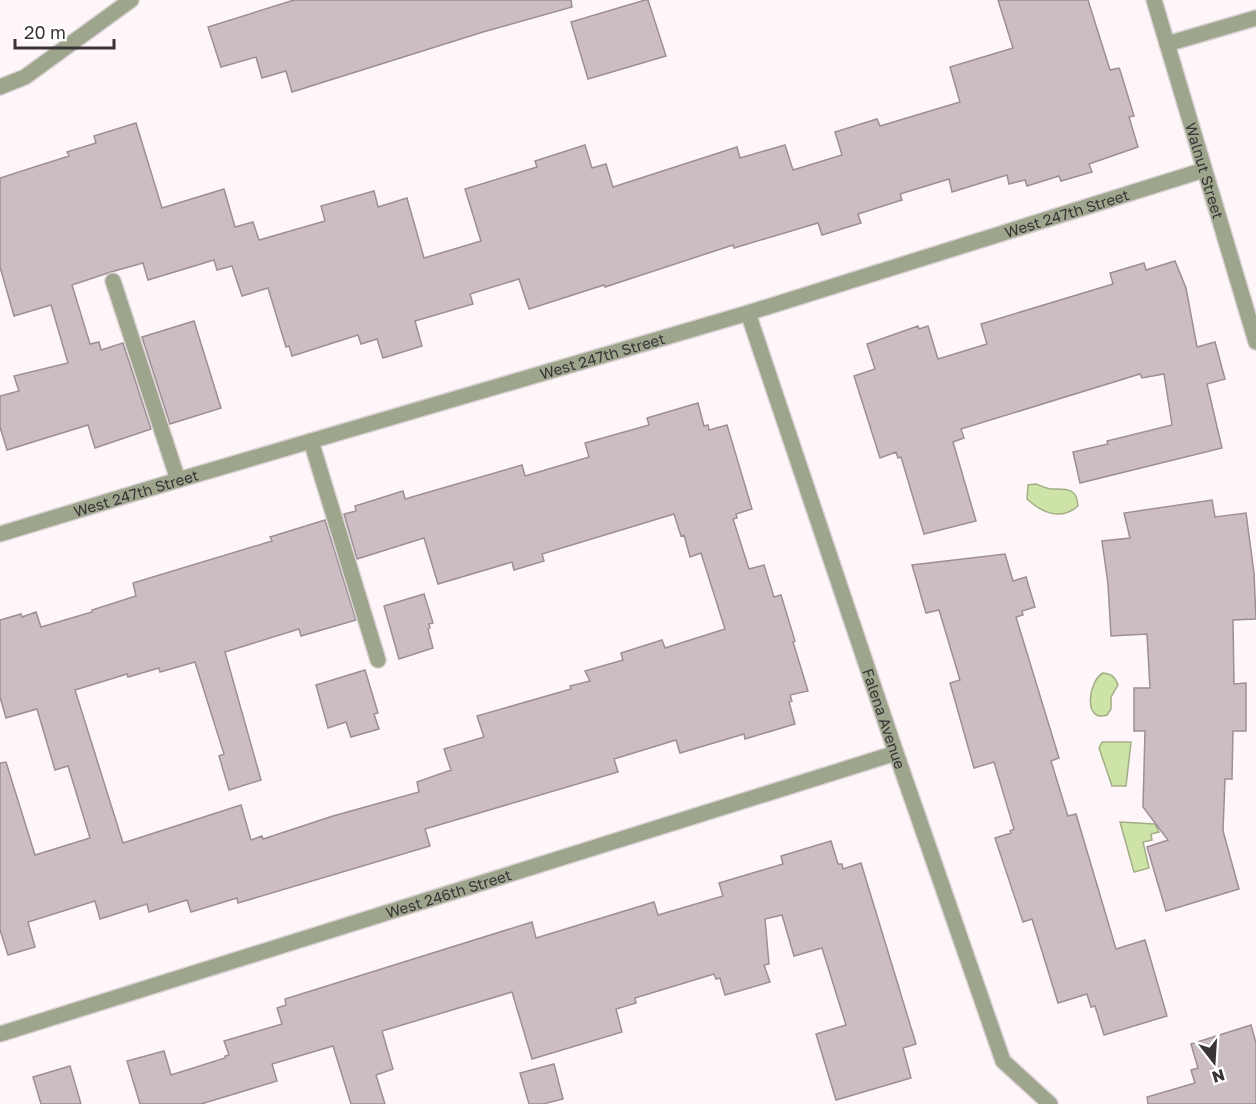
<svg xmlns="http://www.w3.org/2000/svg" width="1256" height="1104" font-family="'Golos Text',sans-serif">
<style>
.water{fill:#cee3a7;stroke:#a2ae85;stroke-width:1.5}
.building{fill:#cbbdc3;stroke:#9d8f94;stroke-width:1.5}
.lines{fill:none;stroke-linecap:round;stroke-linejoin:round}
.service-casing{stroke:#dcd3d6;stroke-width:18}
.minor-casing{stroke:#dcd3d6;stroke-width:18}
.tertiary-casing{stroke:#dcd3d6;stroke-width:18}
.service{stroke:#9da68d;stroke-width:15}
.minor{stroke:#9da68d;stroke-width:15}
.tertiary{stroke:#9da68d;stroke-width:15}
.labels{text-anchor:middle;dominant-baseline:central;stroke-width:4.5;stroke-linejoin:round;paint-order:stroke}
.street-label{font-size:15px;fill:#3a3437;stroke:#fff}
</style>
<rect width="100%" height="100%" fill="#fff6f9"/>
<path class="water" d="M1036,484C1041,486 1047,489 1052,489C1065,489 1077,487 1078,506C1061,521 1042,513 1027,499L1028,485Z
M1103,673C1112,674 1115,677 1118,685L1111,697V709L1107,715C1083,723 1088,681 1103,673Z
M1102,742H1131L1126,786H1112L1099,748Z
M1120,822L1155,824L1159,832L1151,834L1152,840L1143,842L1149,868L1134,872Z"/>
<path class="building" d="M294,0H571L572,7L483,32L292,92L286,71L262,78L256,57L221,67L208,27Z
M645,0H648L666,56L588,79L571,22Z
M998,0H1088L1110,70L1119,68L1120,70L1134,116L1129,117L1138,147L1089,164L1092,172L1061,181L1059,176L1027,186L1025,180L1009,184L1007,175L952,192L949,179L900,194L902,200L858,214L861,223L822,235L818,223L734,248L733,245L605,287L604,285L529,309L519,279L470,294L473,304L415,321L422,346L383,358L377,339L361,344L358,335L292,356L289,346L286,347L268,288L242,296L232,266L217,270L214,260L148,280L143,263L111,272L72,285L90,344L99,342L101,350L123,343L151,429L95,448L88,425L7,450L0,427V396L19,391L14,376L68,363L51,305L14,316L0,267V178L69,156L67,152L96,143L94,136L136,123L162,208L224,189L235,227L253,222L259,240L325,221L321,206L374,191L378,207L407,198L424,258L481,241L465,189L537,167L535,161L585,145L592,168L606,164L613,187L737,147L740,158L785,145L793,170L842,155L835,132L877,119L880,126L960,102L950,67L1013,48Z
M1175,261L1186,288L1197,347L1215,342L1225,379L1207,384L1222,448L1080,483L1073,452L1108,444L1107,441L1172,425L1164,374L1142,378L1140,374L961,429L964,438L953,442L976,521L924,534L901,457L898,458L896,452L880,458L854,376L875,369L867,344L918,326L919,329L928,326L938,359L987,344L981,324L1113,284L1110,273L1144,263L1146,270Z
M194,321L221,408L170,424L142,337Z
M698,403L704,426L708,425L709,430L727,425L752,509L736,514L737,518L733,519L749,569L764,565L774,597L781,595L795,641L793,642L808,691L790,695L792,701L789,702L795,724L745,739L744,734L680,753L676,740L614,759L618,772L425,829L430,846L238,903L237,898L191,912L187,900L149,912L147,904L100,919L95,901L28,922L35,947L8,955L0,930V763L6,762L35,855L90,838L68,766L55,770L37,709L6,718L0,697V620L21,614L22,617L36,612L41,627L92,612V610L136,596L133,583L272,541L270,537L325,520L356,620L301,636L299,629L225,652L261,780L229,790L219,756L224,754L195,662L160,672L159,668L128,677L127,674L75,690L123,843L241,805L251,840L262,836L263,839L333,816L419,792L417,782L451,770L444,749L484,737L477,716L571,689L570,686L590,681L585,671L623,660L621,653L662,640L665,648L725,629L701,553L690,557L684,535L681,536L674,514L542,554L544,561L514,570L512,562L438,584L424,538L357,559L344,514L356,511L355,506L403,491L405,499L522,465L525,476L589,457L585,443L649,425L647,418Z
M1212,500L1215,517L1246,513L1254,573L1256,619L1233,620L1234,684L1246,683V731H1233L1232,779H1225L1223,831L1239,889L1166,911L1147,847L1168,840L1143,807L1145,731H1134V688H1150L1147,634L1111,636L1108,584L1102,541L1130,538L1124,513Z
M1005,554L1013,581L1026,577L1035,607L1022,611L1023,615L1016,617L1059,758L1051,761L1067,813L1068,816L1076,814L1116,949L1145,940L1167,1016L1104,1035L1095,1006L1091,1007L1087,994L1058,1003L1032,919L1023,922L995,838L1011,833L1010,831L1014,829L994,762L974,768L950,683L960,680L939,610L926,613L912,565Z
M424,594L433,623L429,624L430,628L428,629L433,648L399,659L384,606Z
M365,670L378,713L374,714L379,729L351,737L346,722L328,728L316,685Z
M831,841L838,864H842L843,869L861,863L916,1044L903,1048L911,1078L836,1100L816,1034L846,1025L822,948L794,956L782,915L765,919L769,964L764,965L770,982L725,995L720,978L716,979L714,974L635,998L636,1003L616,1009L622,1032L532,1059L512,992L382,1031L393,1069L376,1075L385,1104H351L333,1046L272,1064L277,1081L201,1104H140L127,1061L164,1051L171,1075L225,1058V1056L229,1055L224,1041L282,1024L277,1008L286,1005L285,999L532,922L536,938L654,902L658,915L723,896L719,883L783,864L781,856Z
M1251,1025L1256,1043V1104H1148L1147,1097L1195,1083L1191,1070L1198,1068L1191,1044Z
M554,1064L563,1099L543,1104H529L520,1073Z
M70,1066L81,1104H41L33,1077Z"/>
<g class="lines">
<g class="service-casing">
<path id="service" d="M113,281L178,480
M311,441L378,660"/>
</g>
<g class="minor-casing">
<g id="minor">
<path d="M1167,44L1256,18"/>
<path d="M0,87L25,77L131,0"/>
<path id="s1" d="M748,313L896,753L1003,1061L1050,1104"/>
<path id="s2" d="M0,1034L896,753"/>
</g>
</g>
<g class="tertiary-casing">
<g id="tertiary">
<path id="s3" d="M1154,0L1256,342"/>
<path id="s4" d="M0,534L178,480L748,313L1204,170"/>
</g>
</g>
<use href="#service" class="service"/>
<use href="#minor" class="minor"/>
<use href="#tertiary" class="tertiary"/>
</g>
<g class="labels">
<g class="street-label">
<text stroke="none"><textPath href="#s3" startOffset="178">Walnut Street</textPath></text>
<text stroke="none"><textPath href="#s4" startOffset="1114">West 247th Street</textPath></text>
<text stroke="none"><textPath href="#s4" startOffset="628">West 247th Street</textPath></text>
<text stroke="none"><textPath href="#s4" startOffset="142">West 247th Street</textPath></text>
<text stroke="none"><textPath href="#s1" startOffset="428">Falena Avenue</textPath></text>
<text stroke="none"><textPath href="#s2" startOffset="470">West 246th Street</textPath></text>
</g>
</g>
<g transform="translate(1214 1062) rotate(163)" stroke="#ffffff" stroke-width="4.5" paint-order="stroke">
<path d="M0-4.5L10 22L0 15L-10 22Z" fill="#3a3437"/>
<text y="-9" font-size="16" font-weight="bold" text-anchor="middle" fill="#3a3437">N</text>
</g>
<path d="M15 39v9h99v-9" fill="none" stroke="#3a3437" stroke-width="3"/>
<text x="24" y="39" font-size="18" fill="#3a3437" stroke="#ffffff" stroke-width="4.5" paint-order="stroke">20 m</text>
</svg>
